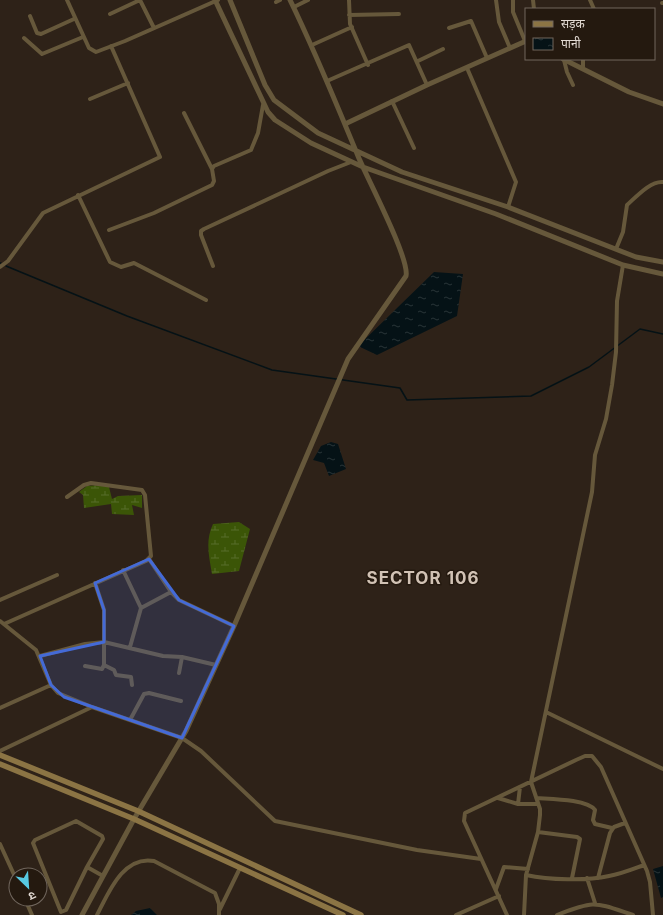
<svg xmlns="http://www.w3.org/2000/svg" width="663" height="915" font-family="Inter,'Noto Sans Devanagari',sans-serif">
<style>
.wetland{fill:url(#wetland-marsh)}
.water{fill:url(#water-ripples)}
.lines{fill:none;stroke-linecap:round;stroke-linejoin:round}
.stream{stroke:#051216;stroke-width:1.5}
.minor{stroke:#66583b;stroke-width:4}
.tertiary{stroke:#66583b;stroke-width:5}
.secondary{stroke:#8b7444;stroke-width:5.5}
.marked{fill:#446ad7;fill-opacity:0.2;stroke:#446ad7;stroke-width:3;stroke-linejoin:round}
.labels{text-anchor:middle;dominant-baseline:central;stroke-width:3;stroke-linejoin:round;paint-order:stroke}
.district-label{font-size:17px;font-weight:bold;letter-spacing:1px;fill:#d1c2b4;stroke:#24190f}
</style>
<defs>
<pattern id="wetland-marsh" width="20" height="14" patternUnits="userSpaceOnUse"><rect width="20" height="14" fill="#3b5507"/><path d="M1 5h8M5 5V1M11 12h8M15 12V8" fill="none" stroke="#576d2a"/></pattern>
<pattern id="water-ripples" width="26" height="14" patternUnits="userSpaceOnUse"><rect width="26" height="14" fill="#051216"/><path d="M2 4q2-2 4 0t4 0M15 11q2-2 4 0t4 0" fill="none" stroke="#293437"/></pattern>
</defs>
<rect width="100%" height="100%" fill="#2e2218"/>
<path class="wetland" d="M99,485L109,487L112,499L118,496L142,495V508L132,505L134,515L112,514L111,504L84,508L83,495L79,492L87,486Z
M239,522L250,529L239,571L212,574C209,556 205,541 213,524Z"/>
<path class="water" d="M434,272L463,274L457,316L377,355L358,346Z
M331,442L338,444L346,469L329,476L324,463L313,460L321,446Z
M663,866V897L661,898L653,869Z
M150,908L157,915H131L136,911Z"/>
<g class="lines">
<path class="stream" d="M0,263H1
M6,266L127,316L272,370L400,388L407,400L531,396L589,367L640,329L663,334"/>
<path class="minor" d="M67,0L89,48L96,52L125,41L218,0
M349,0L350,24L368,65
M496,0L499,22L510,48
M513,0V12L525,41
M533,0L534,9
M590,0L594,9
M276,2L280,0
M662,3H663
M294,7L308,0
M110,14L140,0L154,28
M349,15L399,14
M30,16L37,33L41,34L74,19
M449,28L471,21L487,58
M24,38L42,54L83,37
M312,45L352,27
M583,59V69
M564,60L567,72L573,85
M418,61L443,49
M467,68L516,182L508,207
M327,81L409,45L427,85
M90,99L128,83
M392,101L414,148
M184,113L212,169
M78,195L110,262L121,267L134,263L206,300
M109,230L154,213L212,185L214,181L212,169L214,166L251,150L258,133L263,105
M616,249L623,232L627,205C636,197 650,181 663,182
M213,266L201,235V231L204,229L328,171L351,162
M0,267L8,261L43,213L160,157L111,46
M149,559L171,592L179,600L234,626
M123,570L141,608
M0,600L57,575
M0,621L36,650L51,685L58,693L92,707L182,738L201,751L275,821L417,850L481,859
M4,624L146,561L151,556L145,495L142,490L91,483L84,485L67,497
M130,647L141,608L171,592
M40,656L85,644L104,642L163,656L182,657L216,665
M104,665L114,670L116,675L131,677L132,685
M85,666L102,669L104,665V610L95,583
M179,673L182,657
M0,708L51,685
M546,712L663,769
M130,720L144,694L149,693L181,701
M0,751L92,707
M498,798L518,804H538
M537,798C550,799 587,799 595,810L593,820L595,824L612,828
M518,804L520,787
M538,832L577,837L580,839L572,878
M0,844L16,879
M87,867L103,839L102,836L76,821L35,840L33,843L61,912L66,910L87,867L103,876
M526,875C549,880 586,881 609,876C621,874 633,869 644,865
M587,878L595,903
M598,878L610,833L614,827L625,823
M496,889L504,867L528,869
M25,899L32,915
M220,909L240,868
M97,915C108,894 123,855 154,861L215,893L219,904V915
M456,915L499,896
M507,915L464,821L465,813L576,760L585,756H592L601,767L647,871L650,882L653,915
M524,915L526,875L538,832L540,815V809L531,782L592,492L595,455L606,419L612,385L616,352L617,301L623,265
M557,915C595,900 594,902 633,915"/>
<path class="tertiary" d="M215,0L268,112L275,120L311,143L363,167L496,214L623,265L663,274
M230,0L265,85L274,100L318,133L402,172L508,207L636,257L663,262
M563,59L629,92L663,104
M345,124L427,85L526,41
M82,915L134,819L186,731L234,626L348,359L406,276C410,259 367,178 358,156C336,103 315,51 290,0"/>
<path class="secondary" d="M0,755L138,811L361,915
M0,764L134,819L343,915"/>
</g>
<path class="marked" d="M149,559L179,600L234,626L182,738L64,697L51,685L40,656L104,642V610L95,583Z"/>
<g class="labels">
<g class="district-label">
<text x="423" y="578">SECTOR 106</text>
</g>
</g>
<rect x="525" y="8" width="130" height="52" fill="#24190f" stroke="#70665d"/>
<rect x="533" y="21" width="20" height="6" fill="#8b7444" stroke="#70665d"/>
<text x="561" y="28" font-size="12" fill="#e2dad3">सड़क</text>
<rect x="533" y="38" width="20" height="12" fill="url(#water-ripples)" stroke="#70665d"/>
<text x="561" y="48" font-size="12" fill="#e2dad3">पानी</text>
<g transform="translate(28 887) rotate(155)"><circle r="19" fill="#24190f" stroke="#70665d"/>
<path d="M0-3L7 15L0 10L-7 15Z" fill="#57c9e2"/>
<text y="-6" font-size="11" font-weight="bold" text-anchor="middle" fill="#e2dad3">उ</text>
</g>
</svg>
